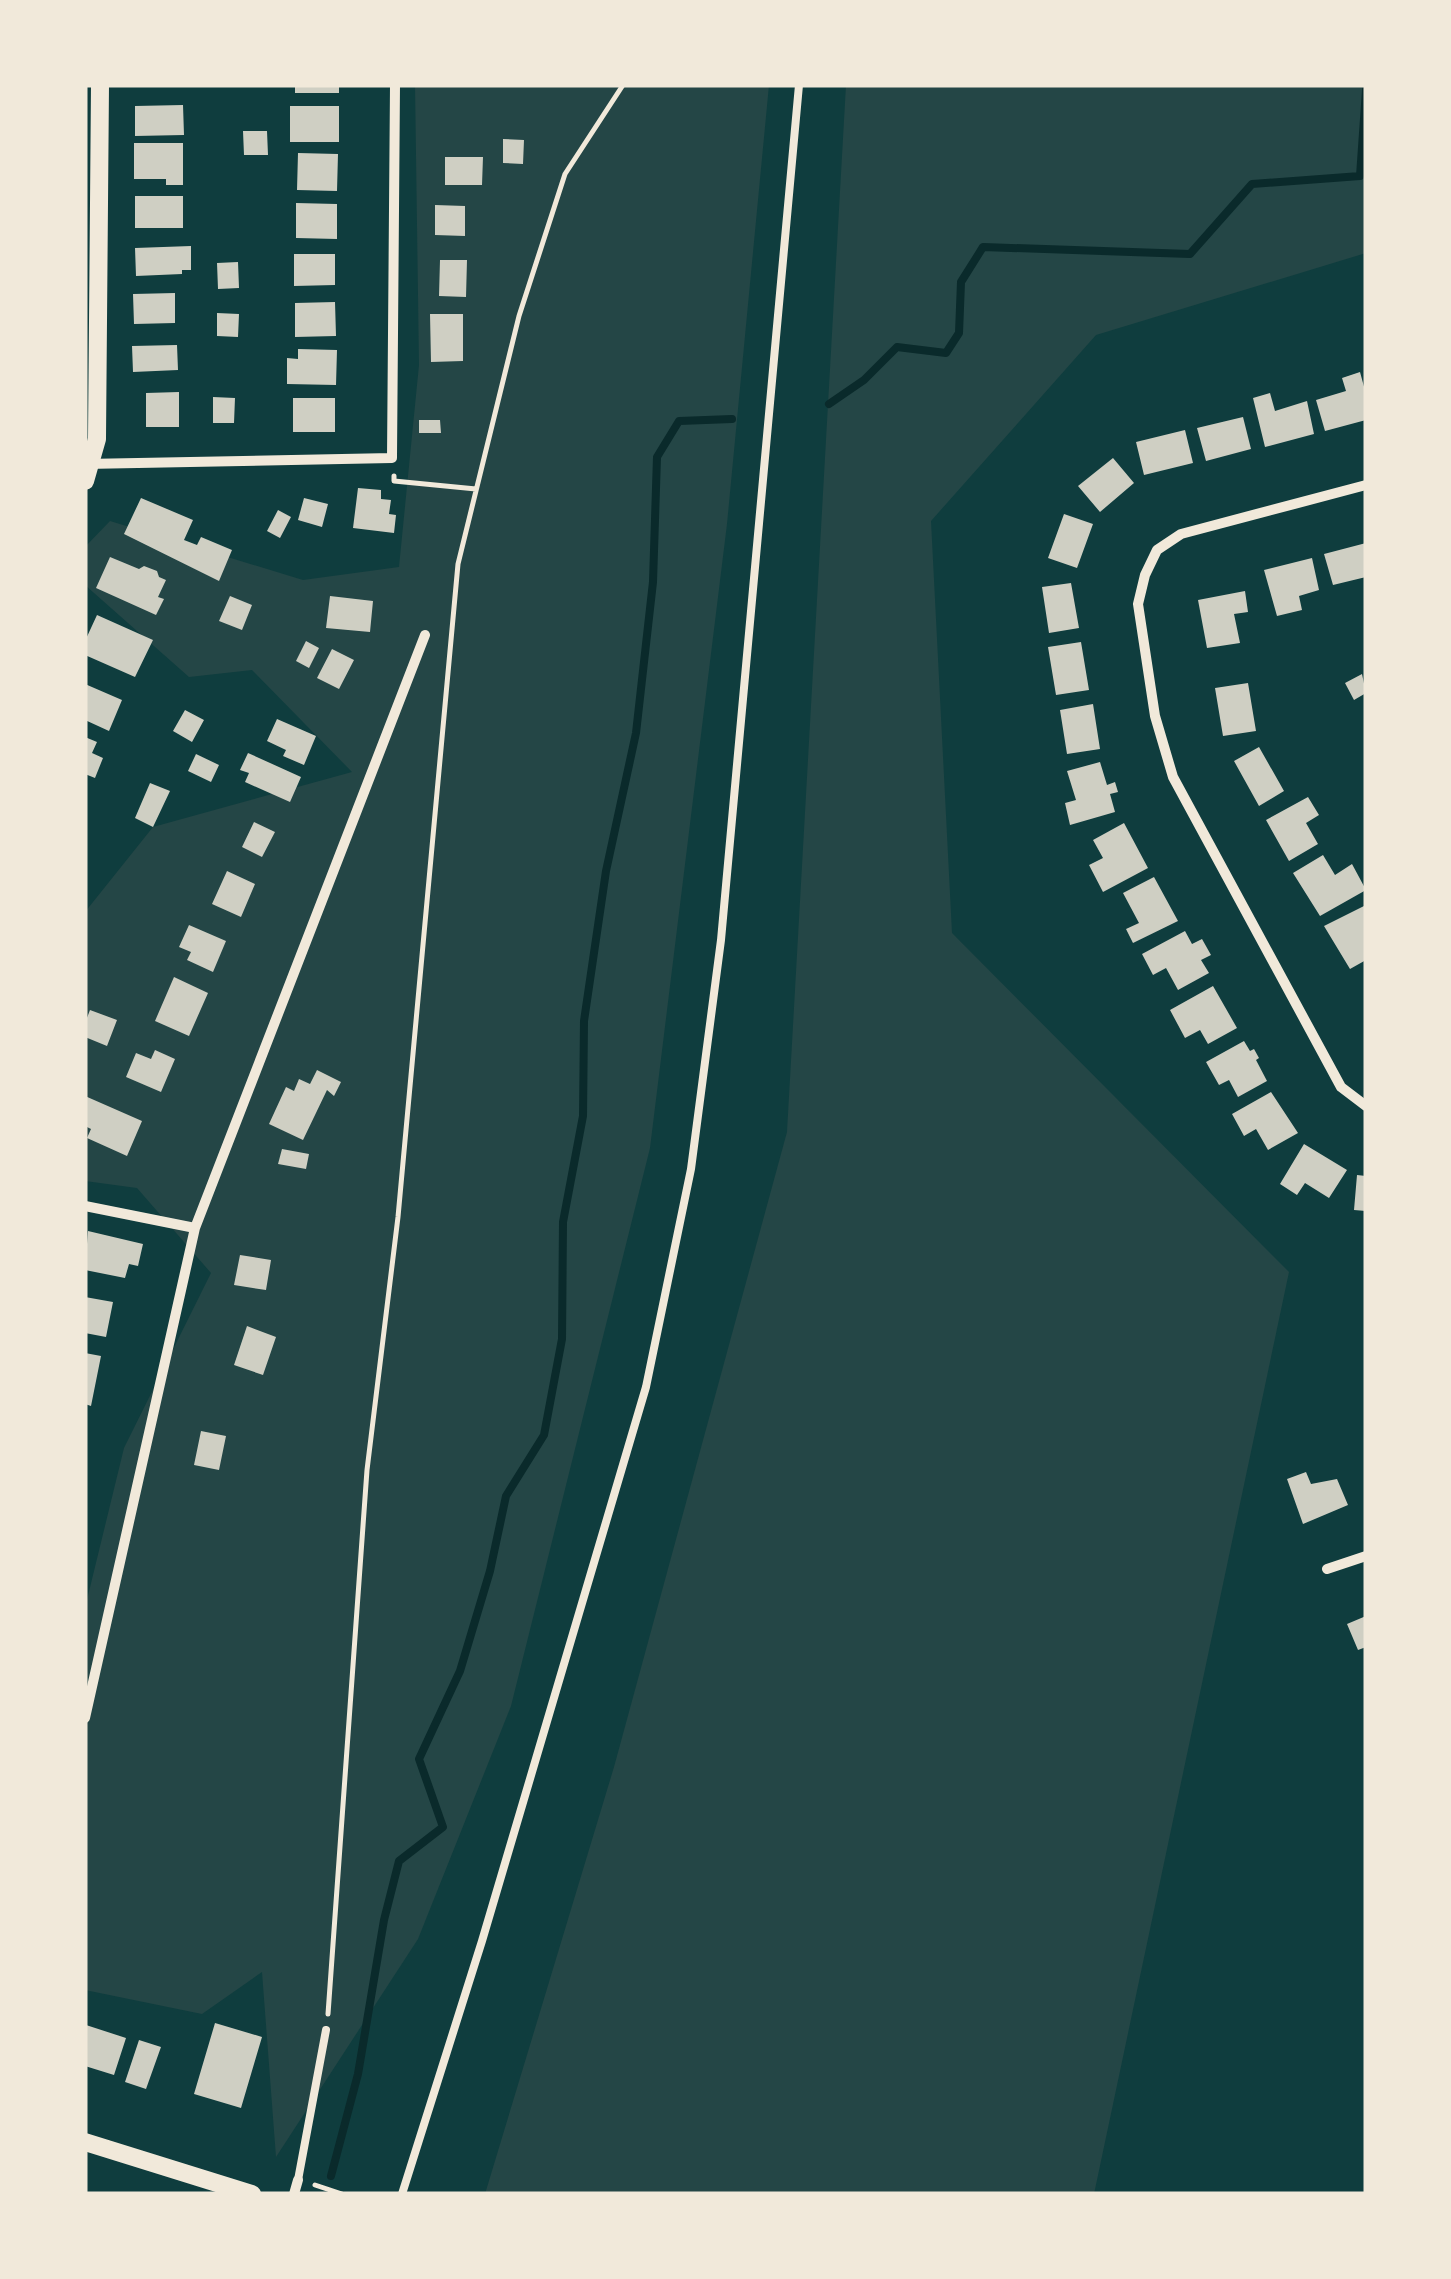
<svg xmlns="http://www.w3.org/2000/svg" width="1451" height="2279" font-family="Commissioner,sans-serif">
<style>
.green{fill:#244646}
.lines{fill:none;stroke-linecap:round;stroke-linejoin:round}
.stream{stroke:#0a2a2b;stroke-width:8}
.building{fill:#cfcfc3}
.path{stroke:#f1e9da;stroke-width:5}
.service{stroke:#f1e9da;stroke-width:8}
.minor{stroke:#f1e9da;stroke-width:10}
.tertiary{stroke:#f1e9da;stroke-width:18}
</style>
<rect width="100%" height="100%" fill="#0f3d3e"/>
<path class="green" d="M415,85H769L727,524L650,1148L511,1706L418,1939L276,2157L262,1972L202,2014L85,1990V1608L124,1448L211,1273L137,1188L85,1181V912L153,827L352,772L252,670L189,677L85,585V547L110,521L303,580L399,567L419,365Z
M846,85H1366V253L1096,335L931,521L952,933L1289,1272L1094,2194H485L614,1767L787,1132Z"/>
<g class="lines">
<path class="stream" d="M829,404L864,380L897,347L946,353L959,333L961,282L983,247L1190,254L1252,184L1360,176L1366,90
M331,2176L358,2074L384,1920L399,1861L443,1827L419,1759L460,1671L490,1571L506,1496L544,1435L562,1339L563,1222L583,1116L584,1021L606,871L636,733L653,582L657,457L679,421L732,419"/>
</g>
<path class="building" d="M295,85H339V93H295Z
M183,105L184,135L135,136V106Z
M290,106H339V142H290Z
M243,131H267L268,155H244Z
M503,139L524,140L523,164L503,163Z
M134,143H183V185H166V179H134Z
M298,153L338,154L337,191L297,190Z
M445,157H483L482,185H445Z
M135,196H183V228H135Z
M296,203L337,204V239L296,238Z
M435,205L465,206V236L435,235Z
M191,246V270H182V274L136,276L135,248Z
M294,254H335V285L294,286Z
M440,260H467L466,297L439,296Z
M238,262L239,288L218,289L217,263Z
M175,293V323L134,324L133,294Z
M335,302L336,336L295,337V303Z
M217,313L239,314L238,337L217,336Z
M430,314H463V361L431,362Z
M177,345L178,370L133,372L132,346Z
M298,349L337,350L336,385L287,384V358L298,359Z
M1360,372L1366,394V420L1325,431L1316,400L1346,391L1342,378Z
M179,392V427H146V393Z
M1270,393L1275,411L1307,401L1314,434L1265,447L1253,398Z
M213,397L235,398L234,423H213Z
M293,398H335V432H293Z
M1243,417L1251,449L1206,461L1197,428Z
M419,420H440L441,433H419Z
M1185,430L1193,463L1144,475L1136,442Z
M1113,458L1134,483L1100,512L1078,486Z
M358,488L381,490V499L391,500L389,514L396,515L394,533L353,528Z
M141,498L193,520L184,540L197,545L201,537L232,550L219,581L124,534Z
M304,498L328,504L322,527L298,520Z
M278,510L291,517L280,538L267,531Z
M1064,514L1093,524L1077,568L1048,558Z
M1366,543V577L1333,585L1324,554Z
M110,557L139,569L144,566L157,571L159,577L166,580L158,597L164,599L156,615L96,588Z
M1312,558L1319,590L1299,596L1302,610L1277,616L1264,570Z
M1071,583L1079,628L1049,633L1042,587Z
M1245,591L1248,612L1234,614L1240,643L1207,648L1198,600Z
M230,596L252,605L242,630L219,621Z
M330,596L373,601L370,632L326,628Z
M97,615L153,640L135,677L85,655V641Z
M306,641L319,648L309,668L296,661Z
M1081,642L1089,690L1056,695L1048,647Z
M332,649L354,660L339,689L317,678Z
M1362,674L1366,693L1354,700L1345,683Z
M1248,683L1256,731L1223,736L1215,688Z
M85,684L122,700L109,731L85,720Z
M1093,704L1100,749L1067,754L1060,710Z
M185,710L204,720L192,742L173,731Z
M277,719L316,736L304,765L283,756L286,750L267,741Z
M85,737L97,742L92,753L103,758L95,778L85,774Z
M1259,747L1284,791L1259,806L1234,761Z
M248,753L301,777L290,802L245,782L249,773L240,770Z
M196,754L219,765L211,782L188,771Z
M1100,762L1107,785L1115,782L1118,792L1110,794L1115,812L1070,825L1065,803L1076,800L1067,771Z
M150,783L170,791L153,827L135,818Z
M1308,797L1319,815L1306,823L1318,844L1289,861L1266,820Z
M254,822L275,832L262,857L242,847Z
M1124,823L1148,868L1103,892L1089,865L1103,858L1093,840Z
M1323,855L1335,875L1352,864L1366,890L1320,916L1293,873Z
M227,871L255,884L241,917L212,904Z
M1154,877L1178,921L1133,943L1126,929L1139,923L1123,893Z
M1366,905V960L1350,969L1324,926Z
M189,925L226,941L213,972L187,960L191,952L179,947Z
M1185,931L1192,944L1202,939L1211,955L1201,960L1209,973L1178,990L1166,968L1153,975L1142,954Z
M174,977L208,993L189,1036L155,1021Z
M1213,986L1237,1028L1208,1044L1200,1030L1185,1038L1170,1010Z
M90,1010L117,1020L107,1046L85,1037V1023Z
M1244,1041L1250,1051L1254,1049L1259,1058L1256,1060L1267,1081L1238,1097L1229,1080L1219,1085L1206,1062Z
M155,1050L175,1059L161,1092L126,1077L136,1053L151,1059Z
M317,1070L341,1082L334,1096L327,1090L303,1140L269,1124L286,1087L294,1091L299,1079L310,1084Z
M1271,1092L1298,1133L1268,1150L1256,1129L1244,1136L1232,1114Z
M85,1096L142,1121L127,1156L87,1138L91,1129L85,1126Z
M1304,1144L1347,1170L1329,1198L1305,1183L1297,1195L1280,1184Z
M282,1149L309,1154L306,1169L278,1164Z
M1357,1175L1366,1176V1211L1354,1210Z
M88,1231L143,1244L138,1266L129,1264L125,1278L85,1270Z
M240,1255L271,1260L266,1290L234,1285Z
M85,1297L113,1302L106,1337L85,1333Z
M247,1326L276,1337L263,1375L234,1365Z
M85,1353L101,1356L91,1406L85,1404Z
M201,1431L226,1436L219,1470L194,1465Z
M1306,1472L1311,1484L1337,1479L1348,1505L1303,1524L1287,1479Z
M1366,1616V1647L1358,1650L1347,1624Z
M215,2023L262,2037L241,2108L194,2094Z
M86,2025L126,2038L114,2075L85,2066Z
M139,2040L161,2047L146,2089L125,2082Z"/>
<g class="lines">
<path class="path" d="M394,476V481L476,489
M328,2014L367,1470L398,1217L458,564L519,316L565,174L623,85
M315,2185L342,2194"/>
<path class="service" d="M298,2180L326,2030
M402,2194L482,1941L646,1387L691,1169L721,940L799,85"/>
<path class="minor" d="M85,464L392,458L395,85
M1366,485L1181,534L1157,550L1145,575L1138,604L1155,716L1173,777L1341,1087L1366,1106
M85,1206L195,1228
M1327,1569L1366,1556
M85,1718L195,1228L425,635
M294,2194L298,2180"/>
<path class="tertiary" d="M85,481L97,439L100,85
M85,2142L252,2194"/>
</g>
<rect width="1451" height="2279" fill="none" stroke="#f1e9da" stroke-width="175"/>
</svg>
